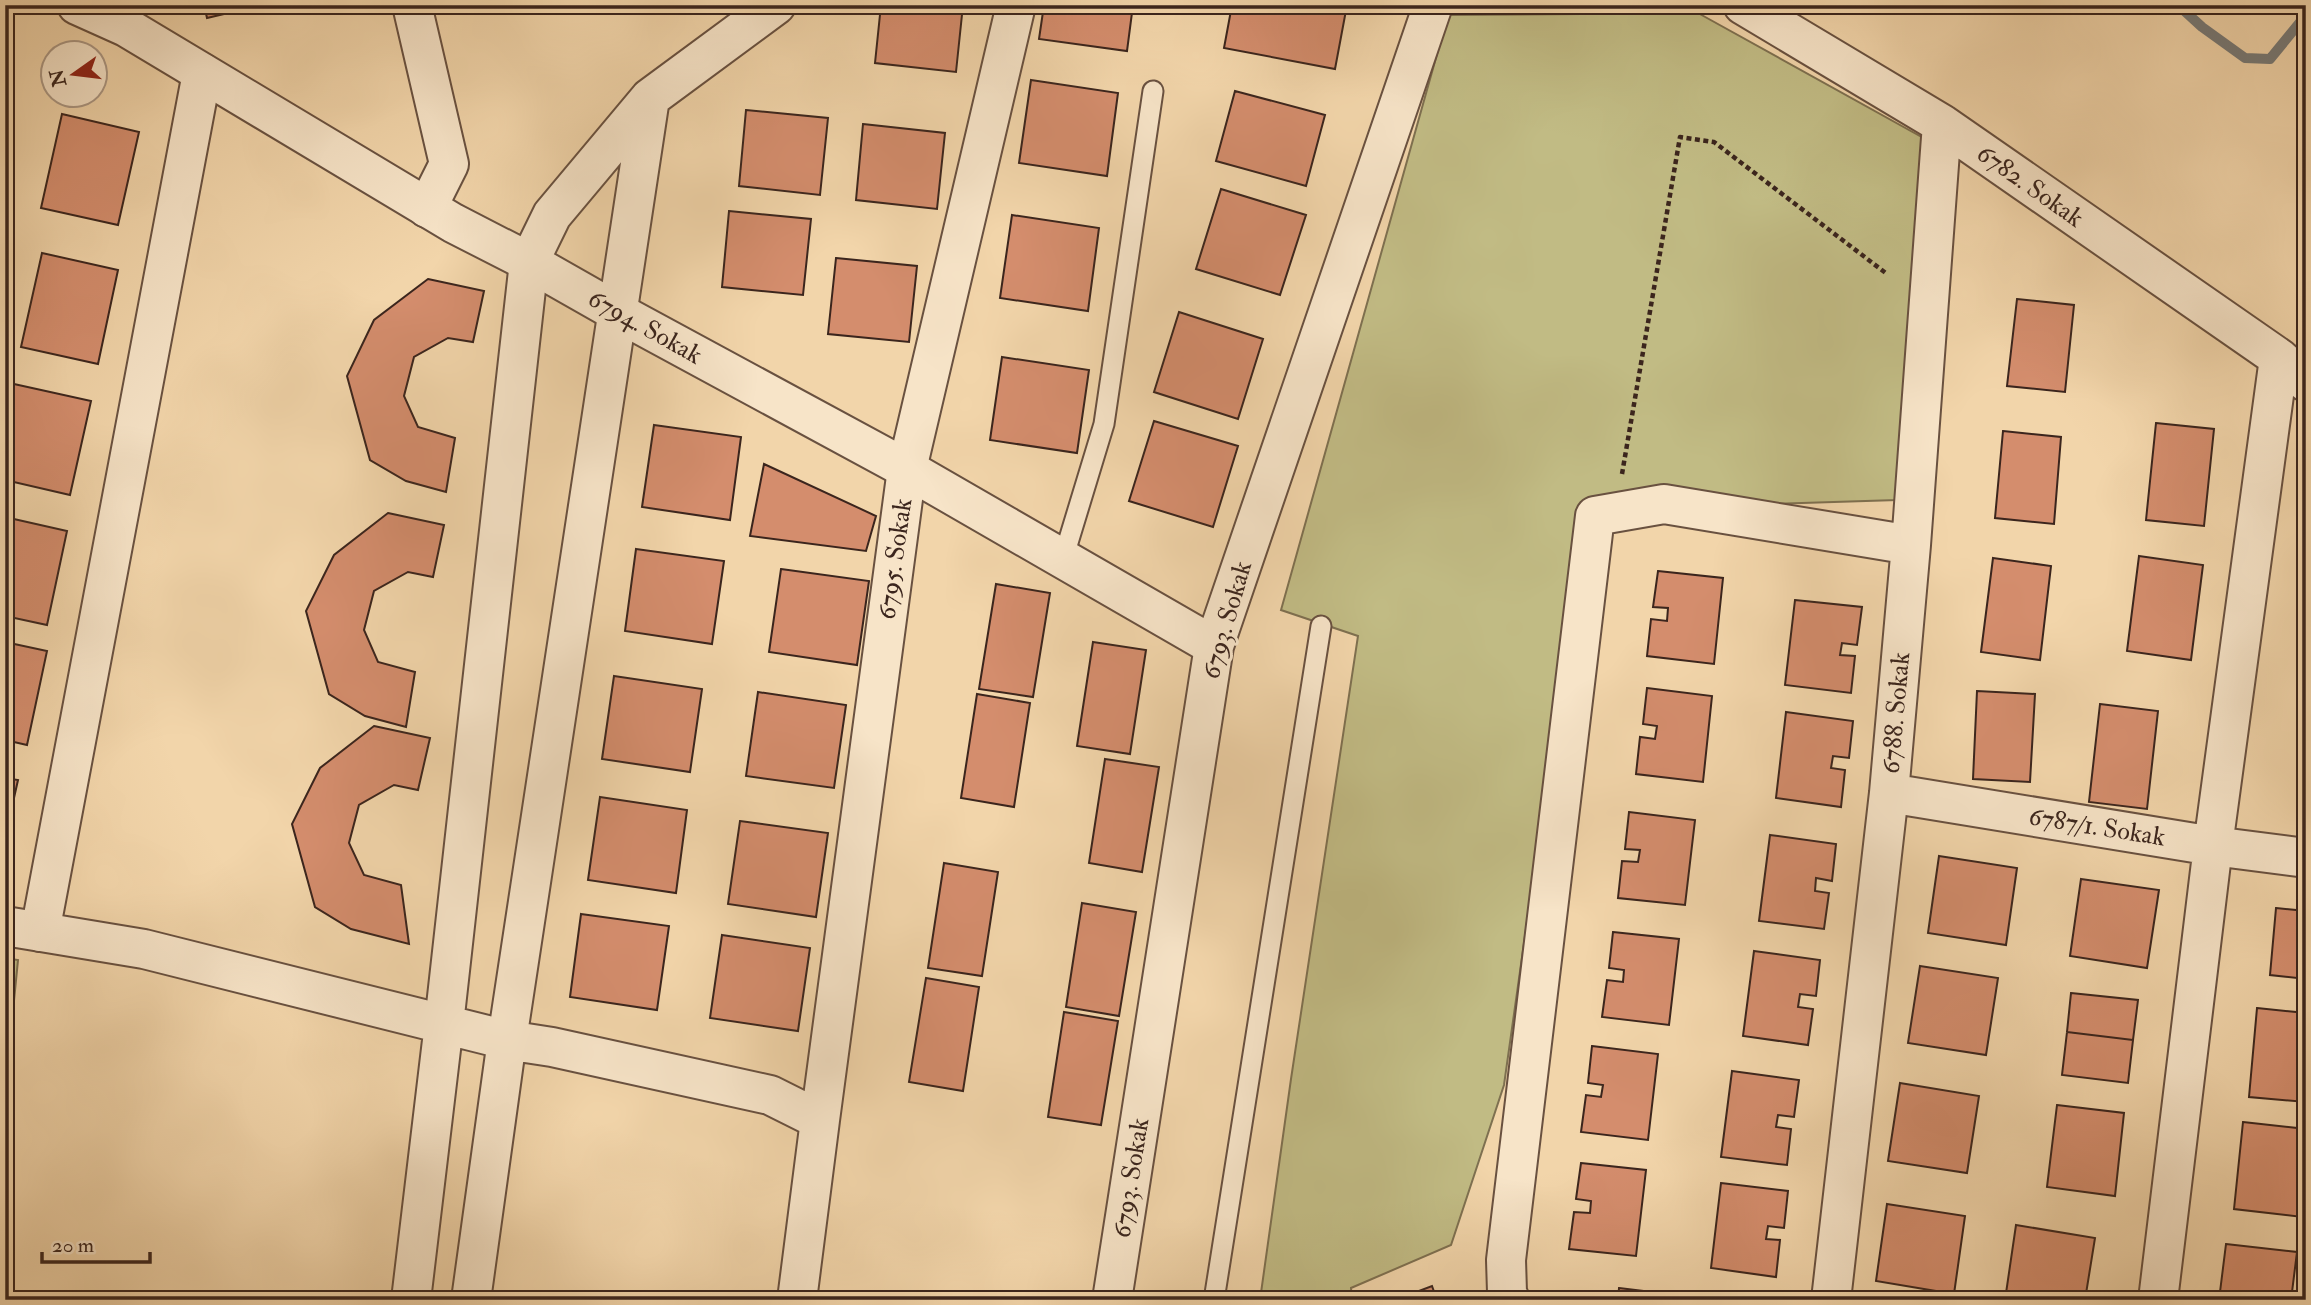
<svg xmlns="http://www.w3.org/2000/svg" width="2311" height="1305" font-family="'IM FELL Double Pica',serif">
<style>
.green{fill:#c1bb84;stroke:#7e7050;stroke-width:2}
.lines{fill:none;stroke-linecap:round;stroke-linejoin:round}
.stream{stroke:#787b78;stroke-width:10}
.building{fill:#d48d6d;stroke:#3b251d;stroke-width:2}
.service-casing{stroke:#695140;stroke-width:23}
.minor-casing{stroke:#695140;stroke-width:42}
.tertiary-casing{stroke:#695140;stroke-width:42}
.path{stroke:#3b251d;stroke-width:4.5;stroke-dasharray:5 3.5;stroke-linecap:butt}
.service{stroke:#f7e4c8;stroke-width:19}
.minor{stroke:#f7e4c8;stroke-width:38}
.tertiary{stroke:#f7e4c8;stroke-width:38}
.labels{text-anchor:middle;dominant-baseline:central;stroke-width:6;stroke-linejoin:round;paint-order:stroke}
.street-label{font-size:26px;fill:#3b251d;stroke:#f7e4c8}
</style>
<rect width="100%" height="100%" fill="#f2d5aa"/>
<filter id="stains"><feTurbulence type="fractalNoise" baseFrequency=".00286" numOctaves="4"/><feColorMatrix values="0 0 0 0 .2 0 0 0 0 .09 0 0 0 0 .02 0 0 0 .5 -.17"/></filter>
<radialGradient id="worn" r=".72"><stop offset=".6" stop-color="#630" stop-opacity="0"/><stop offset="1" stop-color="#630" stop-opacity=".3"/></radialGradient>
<path class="green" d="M1698,13L1927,140L1897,500L1585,510L1504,1085L1451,1245L1351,1288L1352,1300H1260L1291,1079L1358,636L1281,610L1448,15Z
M5,958L18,960L5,1092Z"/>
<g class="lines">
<path class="stream" d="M2178,5L2202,27L2245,58L2270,59L2306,15"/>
</g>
<path class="building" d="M204,5H262L207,18Z
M881,5H963L956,72L875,63Z
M1044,5H1133L1127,51L1039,39Z
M1232,5H1347L1335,69L1224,48Z
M1031,80L1118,93L1107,176L1019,163Z
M1235,91L1325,115L1306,186L1216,161Z
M746,110L828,118L820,195L739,186Z
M62,114L139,132L118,225L41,208Z
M863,124L945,133L937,209L856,200Z
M1221,189L1306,215L1280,295L1196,269Z
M729,211L811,219L803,295L722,287Z
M1012,215L1099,228L1088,311L1000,298Z
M42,253L118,270L98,364L21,347Z
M836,258L917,266L909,342L828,334Z
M428,279L484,291L473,342L448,338L414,357L404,396L418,427L455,438L446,492L406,481L370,460L347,376L374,320Z
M2017,299L2074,305L2065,392L2007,386Z
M1179,312L1263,339L1238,419L1154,392Z
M1002,357L1089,370L1077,453L990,440Z
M14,384L91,401L70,495L5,480V422Z
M1154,421L1238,446L1213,527L1129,501Z
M2156,423L2214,429L2204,526L2146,520Z
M654,425L741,437L730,520L642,507Z
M2003,431L2061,437L2054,524L1995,518Z
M764,464L876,516L866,551L750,536Z
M388,513L444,525L433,577L408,572L374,591L364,630L378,662L415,672L406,727L365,716L329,694L306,611L334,555Z
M5,517L67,531L47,625L5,616Z
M636,549L724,561L712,644L625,631Z
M2139,556L2203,565L2191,660L2127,651Z
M1993,558L2051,566L2040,660L1981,652Z
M781,569L869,581L857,665L769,652Z
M1658,571L1723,578L1714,664L1647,656L1651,619L1667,621L1668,608L1653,607Z
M996,584L1050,593L1033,697L979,689Z
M1795,600L1862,607L1857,645L1842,643L1840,655L1855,656L1851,693L1785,685Z
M5,642L47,651L27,745L5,740Z
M1093,642L1146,650L1130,754L1077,746Z
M614,676L702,689L690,772L602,759Z
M1647,688L1712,696L1703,782L1636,774L1640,737L1655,739L1657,726L1643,724Z
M1977,691L2035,694L2030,782L1973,779Z
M758,692L846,705L834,788L746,776Z
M977,694L1030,703L1014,807L961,798Z
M2100,704L2158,711L2147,809L2089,802Z
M1786,712L1853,721L1849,758L1833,756L1831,768L1845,770L1841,807L1776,798Z
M374,726L430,738L418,790L394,785L359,805L349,843L364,875L401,885L409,944L351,929L315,907L292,824L320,768Z
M1105,759L1159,767L1142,872L1089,863Z
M5,778L18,780L5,838Z
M600,797L687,810L676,893L588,880Z
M1629,812L1695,820L1685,905L1618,898L1622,861L1638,862L1640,850L1625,849Z
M740,821L828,833L816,917L728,904Z
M1770,835L1836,844L1832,881L1816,878L1815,891L1829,893L1824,929L1759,921Z
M1939,856L2017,868L2006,945L1928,933Z
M944,863L998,872L982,976L928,968Z
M2081,879L2159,890L2147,968L2070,956Z
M1082,903L1136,912L1119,1016L1066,1007Z
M2276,908L2306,911V979L2270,975Z
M581,914L669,926L657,1010L570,997Z
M1613,932L1679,939L1669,1025L1602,1017L1607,980L1623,982L1624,970L1609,968Z
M722,935L810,948L798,1031L710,1018Z
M1754,951L1820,960L1816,996L1800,994L1798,1007L1813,1009L1808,1045L1743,1036Z
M1920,966L1998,978L1986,1055L1908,1043Z
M926,978L979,987L963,1091L909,1082Z
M2071,993L2138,1000L2133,1040L2067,1032Z
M2257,1008L2306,1013V1102L2249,1097Z
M1064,1012L1118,1021L1101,1125L1048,1117Z
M2067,1032L2133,1040L2128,1083L2062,1075Z
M1592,1046L1658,1054L1648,1140L1581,1132L1586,1095L1601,1097L1603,1085L1588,1083Z
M1732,1071L1799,1080L1794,1117L1778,1115L1776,1127L1791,1129L1787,1165L1721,1157Z
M1900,1083L1979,1096L1967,1173L1888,1161Z
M2057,1105L2124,1113L2115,1196L2047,1187Z
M2243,1122L2306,1129V1181L2302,1217L2234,1209Z
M1581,1163L1646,1170L1636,1256L1569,1249L1574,1212L1590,1213L1591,1201L1576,1199Z
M1721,1183L1788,1191L1784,1228L1768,1226L1766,1239L1780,1240L1776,1277L1711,1268Z
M1887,1204L1965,1216L1954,1294L1876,1281Z
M2016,1225L2095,1238L2085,1300H2005Z
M2226,1244L2297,1252L2291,1300H2219Z
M1432,1286L1437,1300H1395Z
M1619,1288L1718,1300H1618Z"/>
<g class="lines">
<g class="service-casing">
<path id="service" d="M1063,559L1104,424L1153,91
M1214,1300L1321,626"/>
</g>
<g class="minor-casing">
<path id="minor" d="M412,5L449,164L427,208
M1743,5L1942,124L2279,358L2306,382
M1889,793L2213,846L2306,858
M5,926L144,949L507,1040L552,1047L770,1095L820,1120L797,1300
M40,932L202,73
M820,1120L907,469L1016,5
M411,1300L444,1024L529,262L552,215L650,98L776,5
M471,1300L507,1040L650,98
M1510,1300L1507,1292L1506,1260L1595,516L1664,504L1911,545
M1831,1300L1889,793L1911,545L1942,124
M2158,1300L2213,846L2279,358"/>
</g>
<g class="tertiary-casing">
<path id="tertiary" d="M77,5L126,27L453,223L529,262L617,312L907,469L1214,646
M1112,1300L1214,646L1433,5"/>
</g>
<path class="path" d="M1622,474L1680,137L1714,142L1887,274"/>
<use href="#service" class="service"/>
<use href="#minor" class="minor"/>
<use href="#tertiary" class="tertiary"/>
</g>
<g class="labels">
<g class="street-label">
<text transform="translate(2030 186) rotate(35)">6782. Sokak</text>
<text transform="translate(645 327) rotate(29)">6794. Sokak</text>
<text transform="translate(895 559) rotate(-82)">6795. Sokak</text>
<text transform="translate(1227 620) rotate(-74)">6793. Sokak</text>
<text transform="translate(1896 713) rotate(-85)">6788. Sokak</text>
<text transform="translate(2097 827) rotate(9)">6787/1. Sokak</text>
<text transform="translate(1131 1178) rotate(-81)">6793. Sokak</text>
</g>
</g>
<rect width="2311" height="1305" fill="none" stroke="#f2d5aa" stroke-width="28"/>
<rect x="7" y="7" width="2297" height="1291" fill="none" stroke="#3b251d" stroke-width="3.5"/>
<rect x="14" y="14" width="2283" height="1277" fill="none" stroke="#3b251d" stroke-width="2"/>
<g transform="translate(74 74) rotate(256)"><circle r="33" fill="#f7e4c8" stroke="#ac9884" stroke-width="2"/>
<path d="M0-5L12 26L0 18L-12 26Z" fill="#8f2418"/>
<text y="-10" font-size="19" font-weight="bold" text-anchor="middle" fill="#3b251d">N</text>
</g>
<path d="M42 1252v10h108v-10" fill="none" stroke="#3b251d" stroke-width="3.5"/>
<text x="52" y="1252" font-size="21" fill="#3b251d" stroke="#f7e4c8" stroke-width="5" paint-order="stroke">20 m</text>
<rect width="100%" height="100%" filter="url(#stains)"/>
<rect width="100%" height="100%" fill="url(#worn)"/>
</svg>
